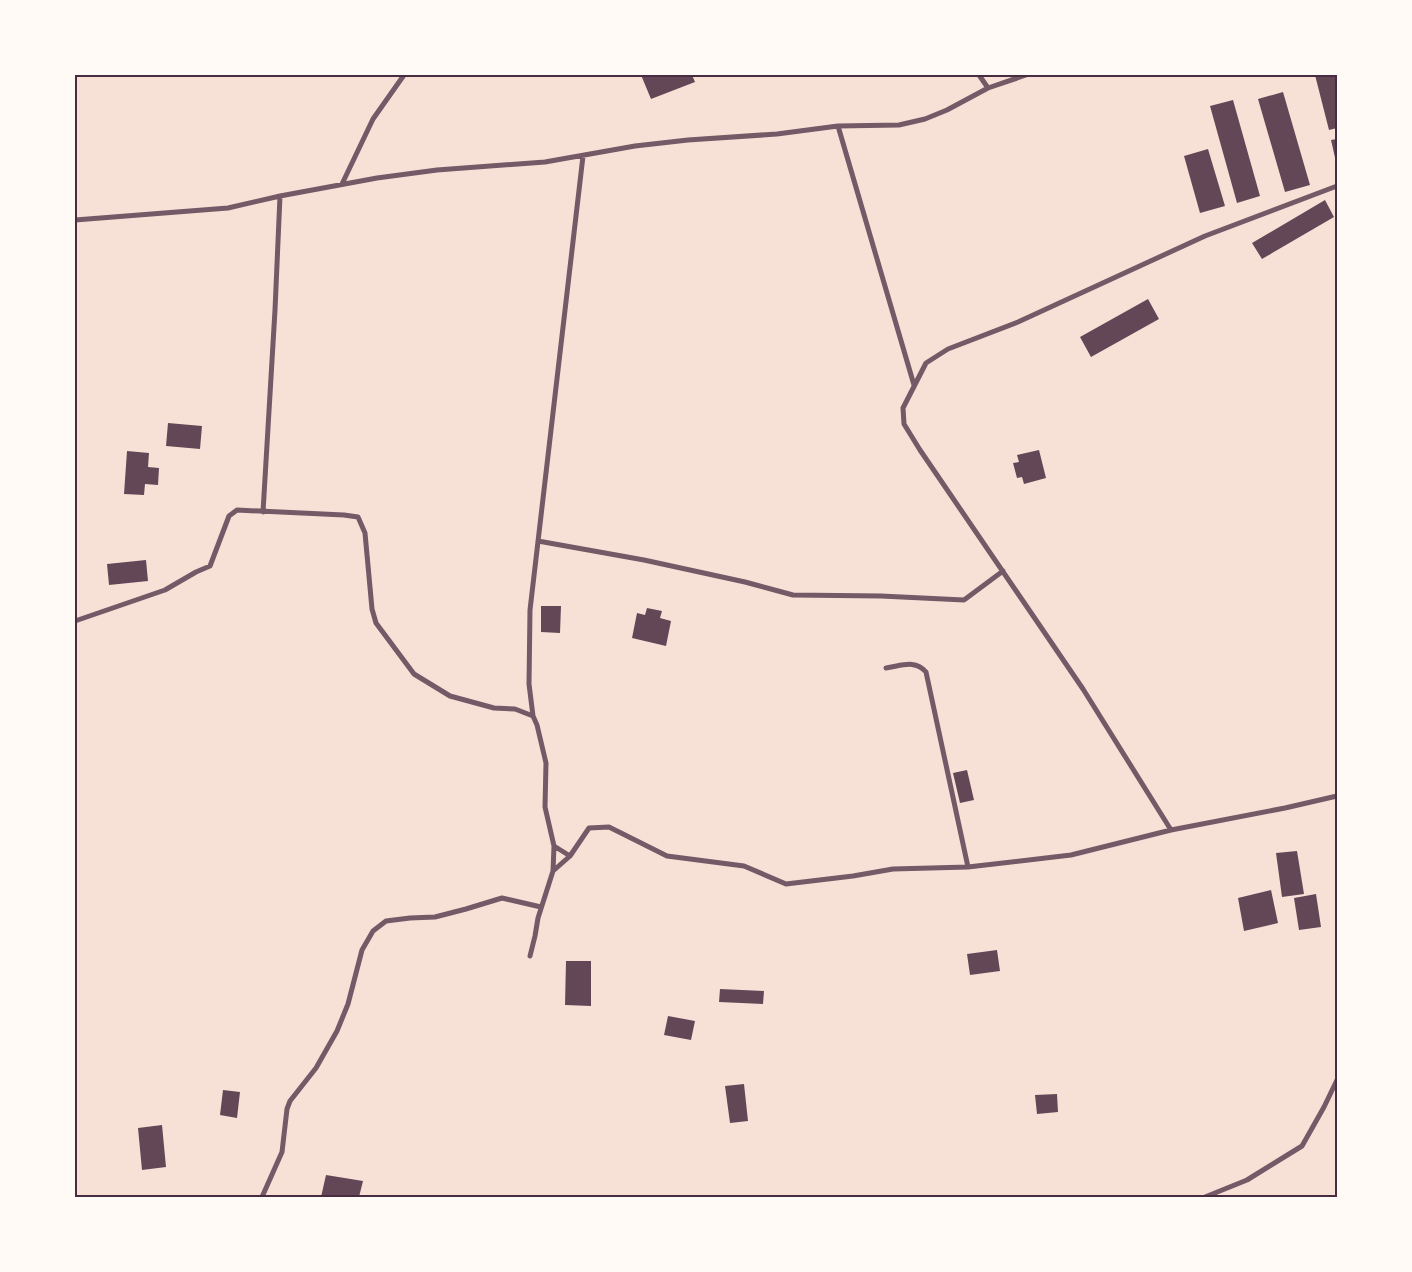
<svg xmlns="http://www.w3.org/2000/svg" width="1412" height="1272" font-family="'IBM Plex Serif',serif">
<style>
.building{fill:#644757}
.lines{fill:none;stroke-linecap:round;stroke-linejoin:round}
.minor{stroke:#755966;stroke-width:5}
.neatline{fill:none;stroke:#4a2c40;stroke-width:2}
</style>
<rect width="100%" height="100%" fill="#f7e1d7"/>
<path class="building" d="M641,75H692L695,82L651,99Z
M1315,75H1337V128L1329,130Z
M1283,92L1310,185L1285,192L1258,99Z
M1233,100L1260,196L1237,203L1210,106Z
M1337,139V161L1336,162L1331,140Z
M1208,149L1225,206L1200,213L1184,156Z
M1325,200L1334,217L1262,259L1252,243Z
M1148,299L1159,319L1091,357L1080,337Z
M168,423L202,426L200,449L166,446Z
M1039,450L1046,478L1024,484L1022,477L1017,478L1013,463L1019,462L1017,455Z
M127,451L149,453L148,467L159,468L158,485L145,484L144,495L124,494Z
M146,560L148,581L109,585L107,564Z
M541,606H561L560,633L541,632Z
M647,608L662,611L660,618L671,621L666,646L632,638L637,613L645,615Z
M967,770L974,800L960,803L953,773Z
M1297,851L1304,894L1282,897L1276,853Z
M1271,890L1278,923L1244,931L1238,898Z
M1316,894L1321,927L1299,930L1294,898Z
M997,950L1000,971L970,975L967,954Z
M566,961H591V1006L565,1005Z
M720,989L764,991L763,1004L719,1002Z
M668,1016L695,1021L691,1040L664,1035Z
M744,1084L748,1121L730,1123L725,1086Z
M223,1090L240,1092L237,1118L220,1115Z
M1057,1094L1058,1112L1037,1114L1035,1095Z
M162,1125L166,1167L142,1170L138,1128Z
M326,1175L363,1181L359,1197H321Z"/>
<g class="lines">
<path class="minor" d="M979,75L988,88
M838,126L914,385
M342,184L373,119L404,75
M75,220L228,208L280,196L377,178L437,170L545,162L635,146L688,140L777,134L838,126L899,125L925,119L947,110L988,88L1026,75
M263,512L275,310L280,196
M538,541L644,560L745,582L793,595L881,596L964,600L1003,571
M75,621L165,590L196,572L210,566L229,516L237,510L344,515L358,517L365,533L372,609L376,623L414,674L450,696L494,708L515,709L533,716L537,725L546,763L545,807L554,846L553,871L538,918L535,936L530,956
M886,668C901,666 915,659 926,672L968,867
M533,716L529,684L530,610L583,156
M1171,830L1083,689L920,450L904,424L903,408L926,363L948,349L1018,322L1205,236L1337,186
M554,846L570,856
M553,871L570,856L589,828L609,827L667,856L744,866L786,884L853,876L893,869L968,867L1071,855L1171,830L1285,808L1337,796
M262,1197L282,1152L287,1109L290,1101L316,1068L337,1031L348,1004L362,950L373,931L386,921L410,918L435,917L466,909L502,898L541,907
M1205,1197L1247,1180L1302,1146L1324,1107L1337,1080"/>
</g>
<rect width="1412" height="1272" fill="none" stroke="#fffaf5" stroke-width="152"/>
<rect x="76" y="76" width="1260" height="1120" class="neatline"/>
</svg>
